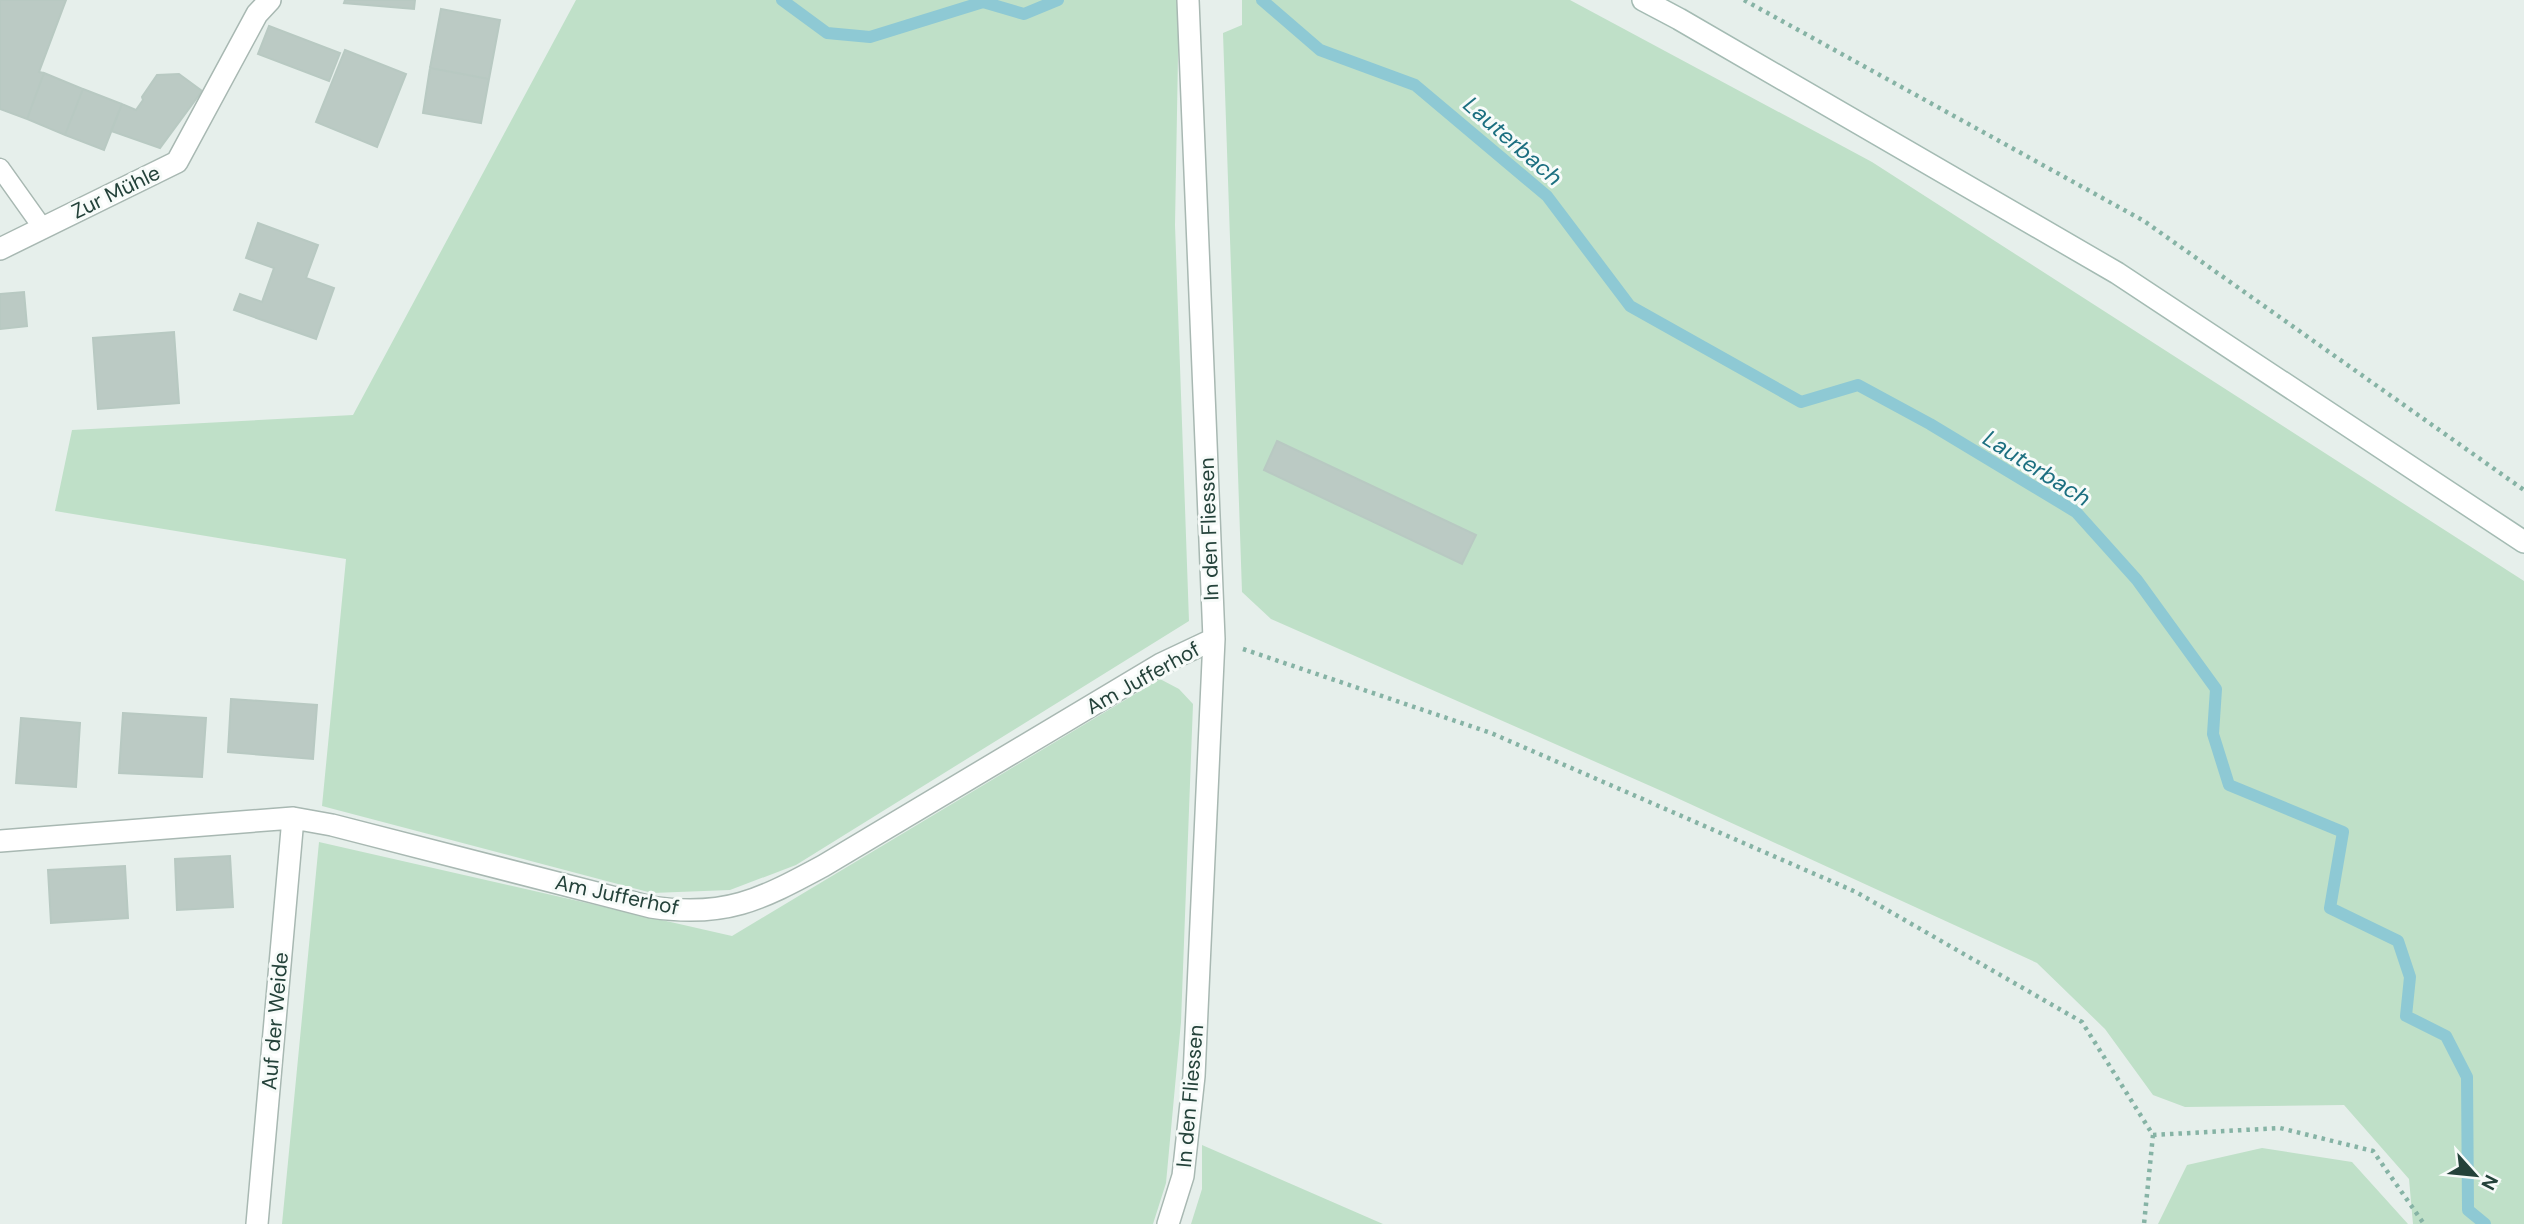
<svg xmlns="http://www.w3.org/2000/svg" width="2524" height="1224" font-family="'DM Sans',sans-serif">
<style>
.green{fill:#bfe0c8}
.lines{fill:none;stroke-linecap:round;stroke-linejoin:round}
.stream{stroke:#8ec9d4;stroke-width:12}
.building{fill:#bbcac4;stroke:#b8c9c2;stroke-width:2}
.lane-casing{stroke:#a8b8b2;stroke-width:21}
.street-casing{stroke:#a8b8b2;stroke-width:24}
.secondary-casing{stroke:#a4bbb3;stroke-width:24}
.path{stroke:#86b3a5;stroke-width:4.5;stroke-dasharray:3.5 5;stroke-linecap:butt}
.lane{stroke:#fff;stroke-width:18}
.street{stroke:#fff;stroke-width:21}
.secondary{stroke:#fff;stroke-width:21}
.labels{text-anchor:middle;dominant-baseline:central;stroke-width:6;stroke-linejoin:round;paint-order:stroke}
.street-label{font-size:21px;fill:#24423a;stroke:#f7fbf9}
.water-label{font-size:23px;font-style:italic;fill:#1c6f80;stroke:#f7fbf9}
</style>
<rect width="100%" height="100%" fill="#e6efeb"/>
<path class="green" d="M576,0H1179L1175,225L1189,621L796,865L730,890L652,893L322,806L346,559L55,511L72,430L353,415Z
M1242,0H1570L1872,162L2524,581V1224H2413L2409,1179L2344,1105L2185,1107L2153,1095L2105,1029L2037,963L1664,792L1271,619L1242,592L1223,33L1242,25Z
M1160,679L1179,689L1193,704L1181,1022L1166,1183L1153,1224H282L319,842L732,936Z
M1202,1145L1383,1224H1191L1202,1189Z
M2262,1148L2352,1162L2408,1224H2158L2187,1165Z"/>
<g class="lines">
<path class="stream" d="M782,0L827,33L870,37L983,2L1024,14L1058,0
M1262,0L1320,50L1415,85L1547,196L1630,306L1801,402L1858,385L1930,424L2076,512L2137,580L2216,689L2213,734L2229,785L2343,832L2330,908L2398,941L2410,977L2406,1016L2446,1036L2467,1077L2468,1210L2485,1224"/>
</g>
<path class="building" d="M0,0H66L39,72L44,73L27,119L0,109Z
M345,0H415L414,9L344,3Z
M441,9L500,20L489,79L430,68Z
M269,26L340,53L329,81L258,54Z
M345,50L406,74L377,147L316,122Z
M430,68L489,79L481,123L423,113Z
M44,73L83,89L65,135L27,119Z
M179,74L202,91L160,148L111,131L122,104L136,110L143,100L142,97L157,75Z
M83,89L122,104L104,150L65,135Z
M258,223L318,245L306,278L334,288L316,339L234,310L240,294L262,302L274,268L246,258Z
M24,292L27,326L0,329V294Z
M174,332L179,403L98,409L93,338Z
M1277,441L1476,535L1462,564L1264,470Z
M231,699L317,705L313,759L228,752Z
M123,713L206,718L202,777L119,773Z
M21,718L80,723L76,787L16,783Z
M230,856L233,907L177,910L175,859Z
M125,866L128,918L51,923L48,870Z"/>
<g class="lines">
<g class="lane-casing">
<path id="lane" d="M0,168L42,227"/>
</g>
<g class="street-casing">
<path id="street" d="M0,249L177,162L257,14L270,0
M0,841L293,818L332,825L651,907C725,918 760,900 823,866L1161,664L1214,639
M257,1224L293,818
M1168,1224L1183,1176L1194,1076L1214,639L1188,0"/>
</g>
<g class="secondary-casing">
<path id="secondary" d="M1643,0L1679,19L2117,273L2524,542"/>
</g>
<path class="path" d="M1744,0L2144,221L2524,490
M1243,649L1491,733L1856,892L2082,1022L2153,1135L2144,1224
M2153,1135L2280,1128L2373,1151L2424,1224"/>
<use href="#lane" class="lane"/>
<use href="#street" class="street"/>
<use href="#secondary" class="secondary"/>
</g>
<g class="labels">
<g class="street-label">
<text transform="translate(116 192) rotate(-26)">Zur Mühle</text>
<text transform="translate(1209 529) rotate(-92)">In den Fliessen</text>
<text transform="translate(1143 678) rotate(-29)">Am Jufferhof</text>
<text transform="translate(617 895) rotate(12)">Am Jufferhof</text>
<text transform="translate(275 1021) rotate(-85)">Auf der Weide</text>
<text transform="translate(1190 1096) rotate(-85)">In den Fliessen</text>
</g>
<g class="water-label">
<text transform="translate(1513 141) rotate(41)">Lauterbach</text>
<text transform="translate(2037 468) rotate(32)">Lauterbach</text>
</g>
</g>
<g transform="translate(2475 1175) rotate(117)" stroke="#f7fbf9" stroke-width="5" paint-order="stroke">
<path d="M0-5L12 26L0 18L-12 26Z" fill="#24423a"/>
<text y="-10" font-size="19" font-weight="bold" text-anchor="middle" fill="#24423a">N</text>
</g>
</svg>
